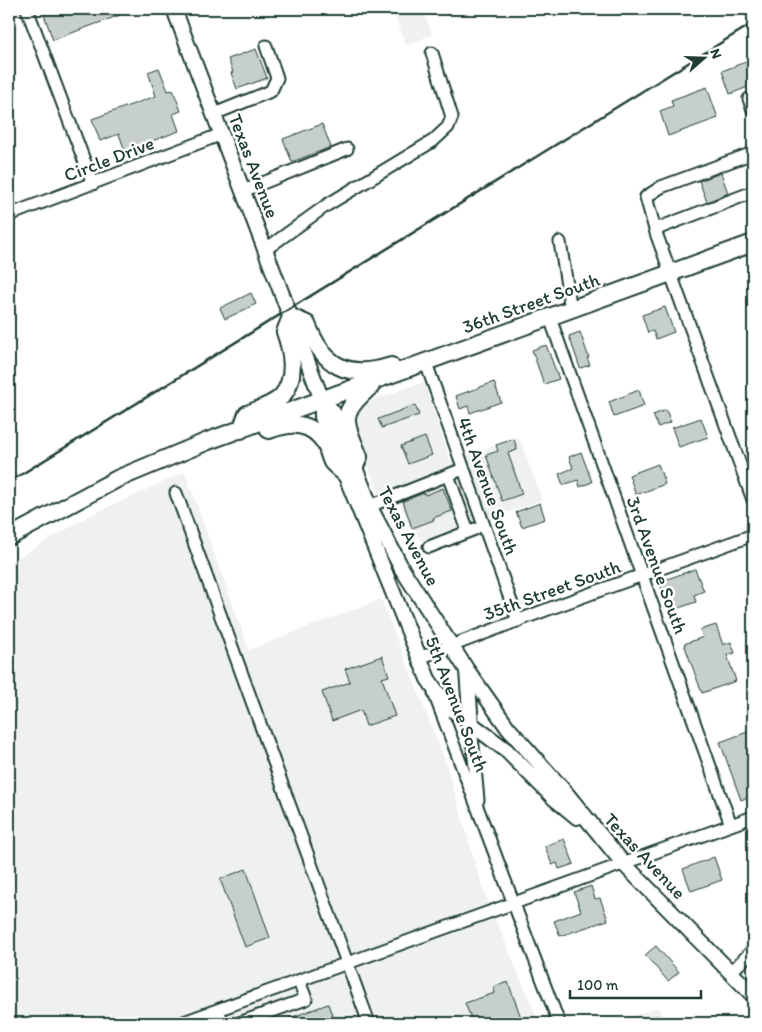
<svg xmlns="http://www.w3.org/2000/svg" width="762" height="1032" font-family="Itim,sans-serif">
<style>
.built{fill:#eef1f0}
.building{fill:#c7cfcc;stroke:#1f3d34}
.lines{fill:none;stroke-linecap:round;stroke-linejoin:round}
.minor-casing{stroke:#1f3d34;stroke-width:15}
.major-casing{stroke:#1f3d34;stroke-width:18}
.highway-casing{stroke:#1f3d34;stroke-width:20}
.minor{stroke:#fff;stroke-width:11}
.major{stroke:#fff;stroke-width:14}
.highway{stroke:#fff;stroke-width:16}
.rail{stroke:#1f3d34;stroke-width:2.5}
.labels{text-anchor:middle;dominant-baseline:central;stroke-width:5;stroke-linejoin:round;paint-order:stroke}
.street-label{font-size:19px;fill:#1f3d34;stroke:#fff}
</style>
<rect width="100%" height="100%" fill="#fff"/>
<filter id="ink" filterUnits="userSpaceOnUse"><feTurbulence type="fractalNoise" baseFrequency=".02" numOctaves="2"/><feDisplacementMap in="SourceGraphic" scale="10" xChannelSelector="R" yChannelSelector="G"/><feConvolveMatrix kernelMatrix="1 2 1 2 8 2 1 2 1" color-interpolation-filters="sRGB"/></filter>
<g filter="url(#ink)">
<path class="built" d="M392,9H423L432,35L406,45Z
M424,382L450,460L519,437L542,500L473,525L477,536L433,554L410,527L398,497L383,504L354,430L358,405Z
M185,472L249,650L381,599L445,760L483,889L539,1023H9V563L89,516Z
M659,1007L665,1023H612Z"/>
<path class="building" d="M42,9H136L53,40Z
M256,49L267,78L237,89L231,73L233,72L228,59Z
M753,59V85L730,94L722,71Z
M159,68L168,91L173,90L181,111L173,114L179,131L125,151L119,134L100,141L92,119L156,96L148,72Z
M707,87L718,118L668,136L660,111L673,106L671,100Z
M322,124L331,147L292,162L283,139Z
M721,173L728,193L707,202L699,181Z
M251,293L256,304L225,319L220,308Z
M665,307L674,332L656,339L653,331L648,333L642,315Z
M580,332L589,358H587L590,365L580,368L569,336Z
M546,345L559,379L544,384L532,350Z
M494,382L501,402L470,413L468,406L460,409L456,396Z
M639,390L644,406L614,417L609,402Z
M415,405L419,415L382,428L378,419Z
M666,410L671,422L658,427L653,415Z
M701,418L708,437L679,447L672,428Z
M425,437L432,455L408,464L401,446Z
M514,439L517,450L508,453L522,494L502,501L486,455L498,451L496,445Z
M581,452L592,482L580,487L578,480L563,485L559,474L573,468L569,457Z
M658,464L665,484L636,495L629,475Z
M443,488L452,511L433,518L434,520L412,528L403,501L424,493L425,495Z
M540,503L545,519L522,527L516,512Z
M695,569L704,591L694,595L696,602L670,611L659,582Z
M716,625L723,645L731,642L735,653L727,655L736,681L702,693L684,644L703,637L700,630Z
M382,656L389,676L382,678L395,716L366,726L361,710L332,721L322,692L350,682L345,669Z
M753,730V795L741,800L720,742Z
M564,839L574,864L559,869L557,863L552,865L545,846Z
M714,857L722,880L691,891L683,869Z
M246,869L270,938L245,947L220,879Z
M591,886L595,899L600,898L608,920L560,936L554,921L581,911L574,892Z
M656,946L679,972L668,981L645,955Z
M508,982L523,1023H473L465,1003L495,993L493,987Z
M328,1004L335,1023H279V1022Z"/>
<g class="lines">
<g class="minor-casing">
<path id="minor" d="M27,9L93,184
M749,99L753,110
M214,114L271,91L277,78L266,46
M243,191L347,149
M753,192L659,228L656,233L753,500
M9,215L222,134
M656,233L646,197L661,187L753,153
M560,242L571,310
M266,249L327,205L433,141L448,127L452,117L432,53
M550,318L731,825
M426,363L518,621
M448,475L468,531
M176,493L369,1023
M370,506L463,469
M429,547L475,529
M419,658L551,608L753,535
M434,693L559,1023
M471,725L478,800
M731,972L753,950
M218,1010L223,1023
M181,1023L753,817
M239,1023L306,999L299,981
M655,1023H658"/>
</g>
<g class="major-casing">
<path id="major" d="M174,9L322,400L333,412L373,513L402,569L467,670L508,728L565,792L623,863L753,995
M322,400V417L428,679L446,705L506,750L554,798L577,817
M467,671L471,725"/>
</g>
<g class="highway-casing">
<path id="highway" d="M241,430L247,414C259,409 274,405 282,396C297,378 292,351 285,332L291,317L307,324C323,366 347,380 391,366
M269,430C291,422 311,421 325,443C328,449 329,456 332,462C335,466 340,469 344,473
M354,468L359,457C344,419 338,415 371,386
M9,537L117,479L208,441L753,243"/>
</g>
<use href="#minor" class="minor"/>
<use href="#major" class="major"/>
<use href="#highway" class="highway"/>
<path class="rail" d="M9,482L753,23"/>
</g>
</g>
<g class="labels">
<g class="street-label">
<text transform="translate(109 159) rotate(-21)">Circle Drive</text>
<text transform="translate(254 166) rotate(69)">Texas Avenue</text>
<text transform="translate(531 303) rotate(-20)">36th Street South</text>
<text transform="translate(488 486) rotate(70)">4th Avenue South</text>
<text transform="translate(409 536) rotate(62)">Texas Avenue</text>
<text transform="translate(657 565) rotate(70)">3rd Avenue South</text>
<text transform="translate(552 590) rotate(-20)">35th Street South</text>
<text transform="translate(457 704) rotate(69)">5th Avenue South</text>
<text transform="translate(645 856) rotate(47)">Texas Avenue</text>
</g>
</g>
<rect width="762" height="1032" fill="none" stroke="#fff" stroke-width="30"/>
<rect x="15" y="15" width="732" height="1002" fill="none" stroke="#1f3d34" stroke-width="2" filter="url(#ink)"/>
<g transform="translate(704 58) rotate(70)" stroke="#ffffff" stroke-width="4" paint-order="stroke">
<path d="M0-4L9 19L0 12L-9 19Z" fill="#1f3d34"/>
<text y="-8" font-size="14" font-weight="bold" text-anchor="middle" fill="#1f3d34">N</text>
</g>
<path d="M570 990v8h131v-8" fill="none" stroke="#1f3d34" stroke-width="2.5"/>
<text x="577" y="990" font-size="15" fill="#1f3d34" stroke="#ffffff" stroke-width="4" paint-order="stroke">100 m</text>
</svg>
